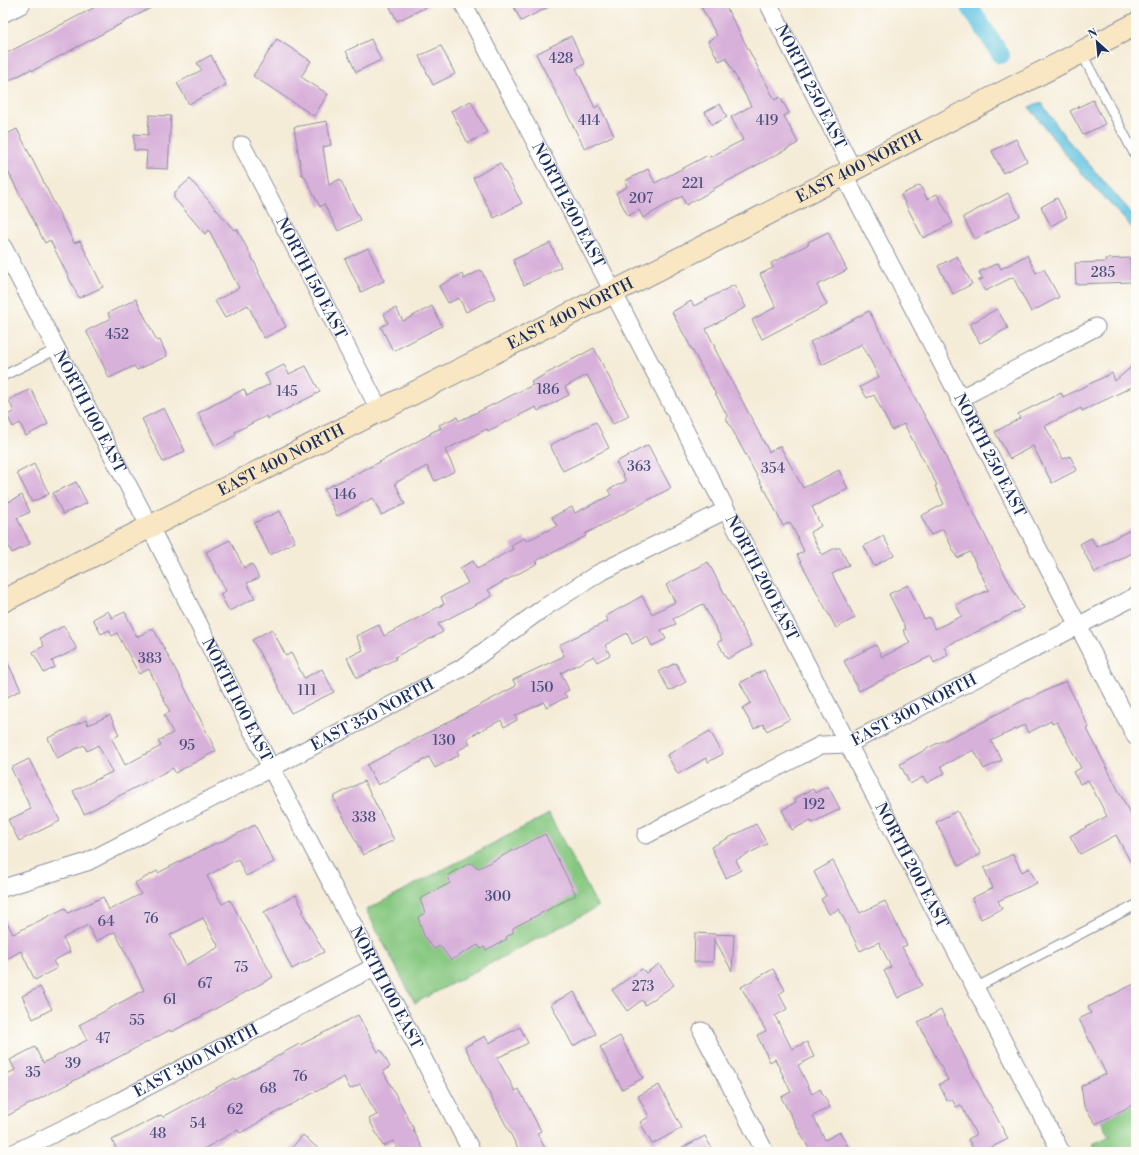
<svg xmlns="http://www.w3.org/2000/svg" width="1139" height="1155" font-family="'Libre Bodoni',serif">
<style>
.green{fill:#85c77f;stroke:#507b6e}
.water{fill:#63c5e1;stroke:#3f7aa0}
.lines{fill:none;stroke-linecap:round;stroke-linejoin:round}
.canal{stroke:#63c5e1;stroke-width:18}
.building{fill:#d8b1da;fill-rule:evenodd}
.service-casing{stroke:#888e9b;stroke-width:11}
.minor-casing{stroke:#888e9b;stroke-width:19}
.tertiary-casing{stroke:#888e9b;stroke-width:24}
.secondary-casing{stroke:#888e9b;stroke-width:24}
.service{stroke:#fff;stroke-width:9}
.minor{stroke:#fff;stroke-width:17}
.tertiary{stroke:#fff;stroke-width:22}
.secondary{stroke:#f9e7c3;stroke-width:22}
.labels{text-anchor:middle;dominant-baseline:central;stroke-width:3;stroke-linejoin:round;paint-order:stroke}
.number-label{font-size:14px;fill:#4a507d}
.street-label{font-size:16px;fill:#1b2f5e;stroke:#fdfcf7}
</style>
<rect width="100%" height="100%" fill="#fdfcf7"/>
<filter id="ink" filterUnits="userSpaceOnUse"><feTurbulence type="fractalNoise" baseFrequency=".025" numOctaves="2"/><feDisplacementMap in="SourceGraphic" scale="8" xChannelSelector="R" yChannelSelector="G"/><feConvolveMatrix kernelMatrix="1 2 1 2 8 2 1 2 1" color-interpolation-filters="sRGB"/></filter>
<filter id="wash" filterUnits="userSpaceOnUse"><feTurbulence type="fractalNoise" baseFrequency=".012" numOctaves="4" result="noise"/><feDisplacementMap in="SourceGraphic" scale="16" xChannelSelector="R" yChannelSelector="G"/><feGaussianBlur stdDeviation="0.9" result="paint"/><feColorMatrix in="noise" values="0 0 0 0 0 0 0 0 0 0 0 0 0 0 0 0 0 1.4 0 .05"/><feComposite in="paint" operator="in"/></filter>
<g filter="url(#wash)">
<rect width="100%" height="100%" fill="#f5ecd8"/>
<path class="green" d="M549,814L598,907L415,1003L366,910Z
M1136,1103V1152H1096L1093,1144L1110,1136L1101,1121Z"/>
<path class="water" d="M1038,103H1042L1047,111L1065,137L1136,218V232L1075,166L1029,107Z"/>
<g class="lines">
<path class="canal" d="M967,3L1001,55"/>
</g>
<g id="blocks">
<path class="building" d="M103,3H160L32,71L31,69L3,84V55Z
M388,3H435L397,21Z
M512,3H556L521,21Z
M699,3H724L775,100L780,97L789,113L784,116L798,143L713,189L714,190L686,205L682,196L643,218L639,210L628,216L616,193L627,187L625,181L648,169L655,183L708,155L710,157L743,140L731,117L751,106L726,58L719,61L708,41L717,36Z
M571,36L585,64L576,68L595,108L599,105L614,135L585,149L536,54Z
M277,39L311,61L301,77L328,94L314,116L253,76Z
M371,39L381,60L356,72L346,51Z
M441,46L455,74L433,85L419,56Z
M211,55L226,85L189,104L177,83L202,70L197,63Z
M1093,100L1105,124L1083,135L1070,111Z
M471,101L487,133L468,143L451,111Z
M720,104L727,117L712,125L705,112Z
M149,115L171,116L168,169L146,168L147,151L134,150V134L148,135Z
M327,121L331,145L323,147L329,185L340,179L360,220L338,231L324,204L320,207L304,175H302L294,127Z
M17,129L74,243L80,241L103,287L79,298L50,240L45,243L3,162V136Z
M1016,139L1027,161L1003,173L992,151Z
M500,163L522,203L494,218L473,178Z
M190,179L234,230L237,229L259,271L258,272L286,327L264,338L248,305L225,318L215,301L239,288L209,230L205,234L174,198V193Z
M920,185L927,199L937,194L953,223L923,238L901,195Z
M1008,193L1020,216L975,239L963,217Z
M1057,198L1067,217L1051,226L1041,207Z
M828,232L847,270L817,285L827,305L762,339L752,320L776,307L760,274L773,268L771,263L809,244L808,242Z
M550,243L561,267L524,285L513,260Z
M368,248L384,281L361,292L345,259Z
M1027,255L1036,273L1044,269L1059,297L1031,312L1013,277L985,291L979,280L983,279L979,272L998,263L1001,269Z
M957,256L972,284L953,294L938,266Z
M1130,258L1131,282L1076,284L1075,263L1106,262L1105,259Z
M481,270L495,298L466,312L459,298L448,303L439,286L462,274L464,279Z
M734,285L746,307L706,329L715,347H714L769,452L780,446L803,488L839,470L848,489L812,507L821,526L810,532L822,555L835,548H840L849,565L832,574L855,618L836,628L797,555L804,551L790,522L783,526L766,491H765L750,463L726,418L728,417L672,312L691,301L694,306Z
M136,299L157,341L160,340L167,356L137,370L134,366L109,378L96,349L86,331L110,319L108,313Z
M432,306L442,326L393,351L381,327L388,323L384,314L396,308L403,321Z
M997,309L1008,328L980,343L970,324Z
M869,311L947,458H946L1000,565L1023,608L987,627L944,647L948,655L934,663L931,656L859,691L844,661L876,645L882,657L910,643L903,630L906,629L889,594L908,585L924,619L929,617L935,629L962,616L956,605L989,590L970,552L957,558L943,529L931,535L921,516L944,504L935,486L937,485L904,424L892,430L874,395L867,398L860,387L879,377L862,344L822,365L810,342Z
M594,348L629,416L613,424L587,375L565,387L569,395L538,411L536,407L488,431L487,429L445,450L455,471L435,481L427,466L395,483L405,504L381,515L373,498L337,516L324,489L374,465L431,434L430,433L441,428L439,425L457,417L459,421L533,385L531,382Z
M1136,363V385L1082,411L1081,408L1045,426L1063,459L1070,456L1077,470L1052,483L1033,446L1010,459L995,432L1020,418L1018,414L1061,393L1063,397L1112,373L1115,381Z
M284,365L289,374L306,366L320,392L267,419L266,416L235,432L236,435L215,446L198,413L244,389L247,396L270,384L265,374Z
M31,389L48,424L26,436L20,423L13,427L7,415L14,412L9,400Z
M164,408L185,451L163,462L142,419Z
M596,422L609,448L563,471L550,445Z
M648,445L671,488L585,534L586,536L536,561L538,563L488,590L492,596L438,624L443,632L395,657L396,659L357,678L347,658L363,650L356,636L379,625L384,636L444,604L441,597L468,583L460,568L473,561L477,569L513,549L511,545L524,538L526,541L557,526L552,517L572,507L575,513L611,495L608,490L626,481L616,462Z
M34,464L49,494L32,502L17,473Z
M76,482L87,503L63,514L53,493Z
M3,489L9,502L22,495L30,512L17,518L30,544L12,553L3,534Z
M280,511L295,542L270,555L254,523Z
M1136,527V551L1095,573L1080,544L1091,538L1097,547Z
M883,536L894,555L874,566L864,546Z
M230,540L244,568L252,564L259,578L247,583L255,598L229,611L220,594L226,591L206,552Z
M708,562L752,646L727,659L718,642L722,640L703,604L673,619L676,624L661,630L666,639L652,646L647,636L632,644L627,633L605,645L610,655L597,662L594,656L561,673L569,690L564,693L567,697L546,707L544,702L515,716L517,720L504,727L501,720L467,738L470,744L457,751L459,755L435,768L429,757L378,785L367,765L516,686L513,680L564,656L559,645L608,621L606,616L642,596L652,614L675,602L666,585Z
M108,611L112,618L125,612L137,637L153,628L179,676L216,751L175,773L173,768L84,814L73,791L112,772L98,745L87,751L84,745L57,758L48,738L86,720L88,725L110,715L119,735L112,739L125,765L161,746L158,741L173,733L164,715L170,712L149,669L139,674L117,633L112,636L109,630L101,634L93,619Z
M64,626L77,649L52,661L55,667L44,673L33,652L44,646L40,638Z
M272,629L286,656L291,653L304,678L322,669L334,692L291,713L274,678L252,640Z
M3,653L21,690L3,699Z
M676,663L686,682L669,691L659,671Z
M764,670L790,719L767,731L763,724L754,729L742,708L751,703L740,683Z
M1066,681L1089,728L1087,729L1136,825V872L1116,835L1080,854L1070,836L1107,816L1088,780L1080,784L1073,772L1081,768L1057,722L1052,724L1051,721L1028,733L1024,725L991,741L1002,760L984,769L974,750L941,766L945,773L927,783L923,777L910,784L900,764L930,747L989,719V718L1028,698L1029,699Z
M710,731L723,754L708,762L706,758L678,774L667,755Z
M29,759L60,821L19,841L8,820L31,809L11,768Z
M364,781L394,840L363,855L333,797Z
M828,786L840,809L812,823L811,820L792,830L782,810L796,802L795,798L813,789L815,793Z
M957,811L981,854L959,866L936,822Z
M756,824L767,844L736,860L741,870L726,878L711,847Z
M255,825L274,862L246,876L238,859L207,876L222,904L230,900L273,977L204,1015L171,1032L170,1030L3,1118V1076L15,1070L10,1060L35,1047L43,1063L87,1040L79,1025L144,990L115,932L96,941L88,925L63,938L70,952L53,961L57,968L35,980L21,951L3,961V915L13,934L65,908L68,913L103,897L109,910L141,894L135,883L157,871L158,873L216,843L217,844ZM203,918L219,947L186,965L170,935Z
M545,834L576,895L513,928V933L506,937L507,939L486,950L484,947L481,949L478,945L451,960L440,946L434,949L424,936L418,917L425,913L420,899L450,883L448,875L470,863L479,868Z
M1013,854L1022,872L1029,868L1037,883L998,901L1002,909L981,919L972,898L993,888L984,868Z
M833,861L860,913L885,901L907,945L902,947L922,985L898,998L884,971L891,967L879,942L860,951L839,909L829,914L821,899L826,896L814,872Z
M296,895L304,911L302,912L324,952L292,969L264,912Z
M695,933L734,935L732,971L714,938L713,962H694Z
M659,964L674,985L645,1005L642,1000L627,1011L612,990L642,969L646,973Z
M773,969L785,990L779,994L787,1009L775,1016L792,1049L807,1042L814,1057L798,1065L812,1094L820,1089L830,1107L813,1116L825,1140L840,1132L851,1152H803L809,1149L781,1097L791,1092L775,1059L770,1062L757,1035L766,1031L741,987Z
M1136,983V1103L1096,1124L1084,1106L1081,1086L1106,1074L1079,1019L1091,1013L1088,1007Z
M40,987L52,1009L33,1019L22,996Z
M574,992L596,1034L573,1046L551,1004Z
M941,1010L988,1103H989L1008,1139L982,1152H975L968,1139L976,1135L961,1105L956,1107L952,1099L947,1101L939,1084L948,1080L918,1022Z
M358,1015L378,1052L381,1050L390,1067L383,1071L414,1129L413,1130L425,1152H399L393,1141L383,1146L369,1119L377,1115L360,1084L350,1089L344,1077L258,1122V1123L240,1133L238,1130L198,1152H118L112,1140L161,1115L163,1117L234,1078L235,1080L299,1044L300,1045Z
M520,1027L528,1043L497,1058L515,1091L519,1089L541,1131L537,1133L547,1152H520L465,1047L485,1036L489,1043Z
M620,1036L643,1078L622,1089L600,1047Z
M659,1085L682,1128L652,1144L640,1122L649,1117L638,1096Z
M303,1135L322,1152H288Z
M705,1136L714,1152H674Z"/>
</g>
</g>
<g filter="url(#ink)">
<use href="#blocks" fill-opacity="0" stroke="#888e9b" stroke-width="1"/>
<g class="lines">
<g class="service-casing">
<path id="service" d="M1081,52L1136,157
M3,376L57,349
M975,988L1136,905"/>
</g>
<g class="minor-casing">
<g id="minor">
<path id="s1" d="M463,3L848,744L1061,1152"/>
<path id="s2" d="M768,3L853,170"/>
<path id="s3" d="M242,145L380,411"/>
<path id="s4" d="M844,175L1136,737"/>
<path id="s5" d="M3,247L150,527L271,768L472,1152"/>
<path d="M959,399L1096,327"/>
<path id="s6" d="M646,835L821,745L848,744L1136,596"/>
<path id="s7" d="M3,888L87,862L271,768L460,669L542,609L599,573L726,510"/>
<path d="M702,1031L765,1152"/>
<path id="s8" d="M16,1152L120,1101L374,967"/>
</g>
</g>
<g class="tertiary-casing">
<path id="tertiary" d="M3,11L19,3"/>
</g>
<g class="secondary-casing">
<g id="secondary">
<path id="s9" d="M3,601L738,229L1136,24"/>
</g>
</g>
<use href="#service" class="service"/>
<use href="#minor" class="minor"/>
<use href="#tertiary" class="tertiary"/>
<use href="#secondary" class="secondary"/>
</g>
</g>
<g class="labels">
<g class="number-label">
<text x="561" y="59">428</text>
<text x="589" y="121">414</text>
<text x="767" y="121">419</text>
<text x="693" y="184">221</text>
<text x="641" y="199">207</text>
<text x="1103" y="273">285</text>
<text x="117" y="335">452</text>
<text x="548" y="390">186</text>
<text x="287" y="392">145</text>
<text x="639" y="467">363</text>
<text x="773" y="469">354</text>
<text x="345" y="495">146</text>
<text x="150" y="659">383</text>
<text x="542" y="688">150</text>
<text x="307" y="691">111</text>
<text x="444" y="741">130</text>
<text x="187" y="746">95</text>
<text x="814" y="805">192</text>
<text x="364" y="818">338</text>
<text x="498" y="897">300</text>
<text x="151" y="919">76</text>
<text x="106" y="922">64</text>
<text x="241" y="968">75</text>
<text x="205" y="984">67</text>
<text x="643" y="987">273</text>
<text x="170" y="1000">61</text>
<text x="137" y="1021">55</text>
<text x="103" y="1039">47</text>
<text x="73" y="1064">39</text>
<text x="33" y="1073">35</text>
<text x="300" y="1077">76</text>
<text x="268" y="1089">68</text>
<text x="235" y="1110">62</text>
<text x="198" y="1124">54</text>
<text x="158" y="1134">48</text>
</g>
<g class="street-label">
<text stroke="none"><textPath href="#s2" startOffset="94">NORTH 250 EAST</textPath></text>
<text stroke="none"><textPath href="#s9" startOffset="960">EAST 400 NORTH</textPath></text>
<text stroke="none"><textPath href="#s1" startOffset="228">NORTH 200 EAST</textPath></text>
<text stroke="none"><textPath href="#s3" startOffset="150">NORTH 150 EAST</textPath></text>
<text stroke="none"><textPath href="#s9" startOffset="636">EAST 400 NORTH</textPath></text>
<text stroke="none"><textPath href="#s5" startOffset="186">NORTH 100 EAST</textPath></text>
<text stroke="none"><textPath href="#s4" startOffset="316">NORTH 250 EAST</textPath></text>
<text stroke="none"><textPath href="#s9" startOffset="312">EAST 400 NORTH</textPath></text>
<text stroke="none"><textPath href="#s1" startOffset="648">NORTH 200 EAST</textPath></text>
<text stroke="none"><textPath href="#s5" startOffset="510">NORTH 100 EAST</textPath></text>
<text stroke="none"><textPath href="#s6" startOffset="298">EAST 300 NORTH</textPath></text>
<text stroke="none"><textPath href="#s7" startOffset="409">EAST 350 NORTH</textPath></text>
<text stroke="none"><textPath href="#s1" startOffset="972">NORTH 200 EAST</textPath></text>
<text stroke="none"><textPath href="#s5" startOffset="834">NORTH 100 EAST</textPath></text>
<text stroke="none"><textPath href="#s8" startOffset="202">EAST 300 NORTH</textPath></text>
</g>
</g>
<rect width="1139" height="1155" fill="none" stroke="#fdfcf7" stroke-width="16"/>
<g transform="translate(1097 42) rotate(333)" stroke="#fdfcf7" stroke-width="3" paint-order="stroke">
<path d="M0-3L7 15L0 10L-7 15Z" fill="#1b2f5e"/>
<text y="-6" font-size="11" font-weight="bold" text-anchor="middle" fill="#1b2f5e">N</text>
</g>
</svg>
